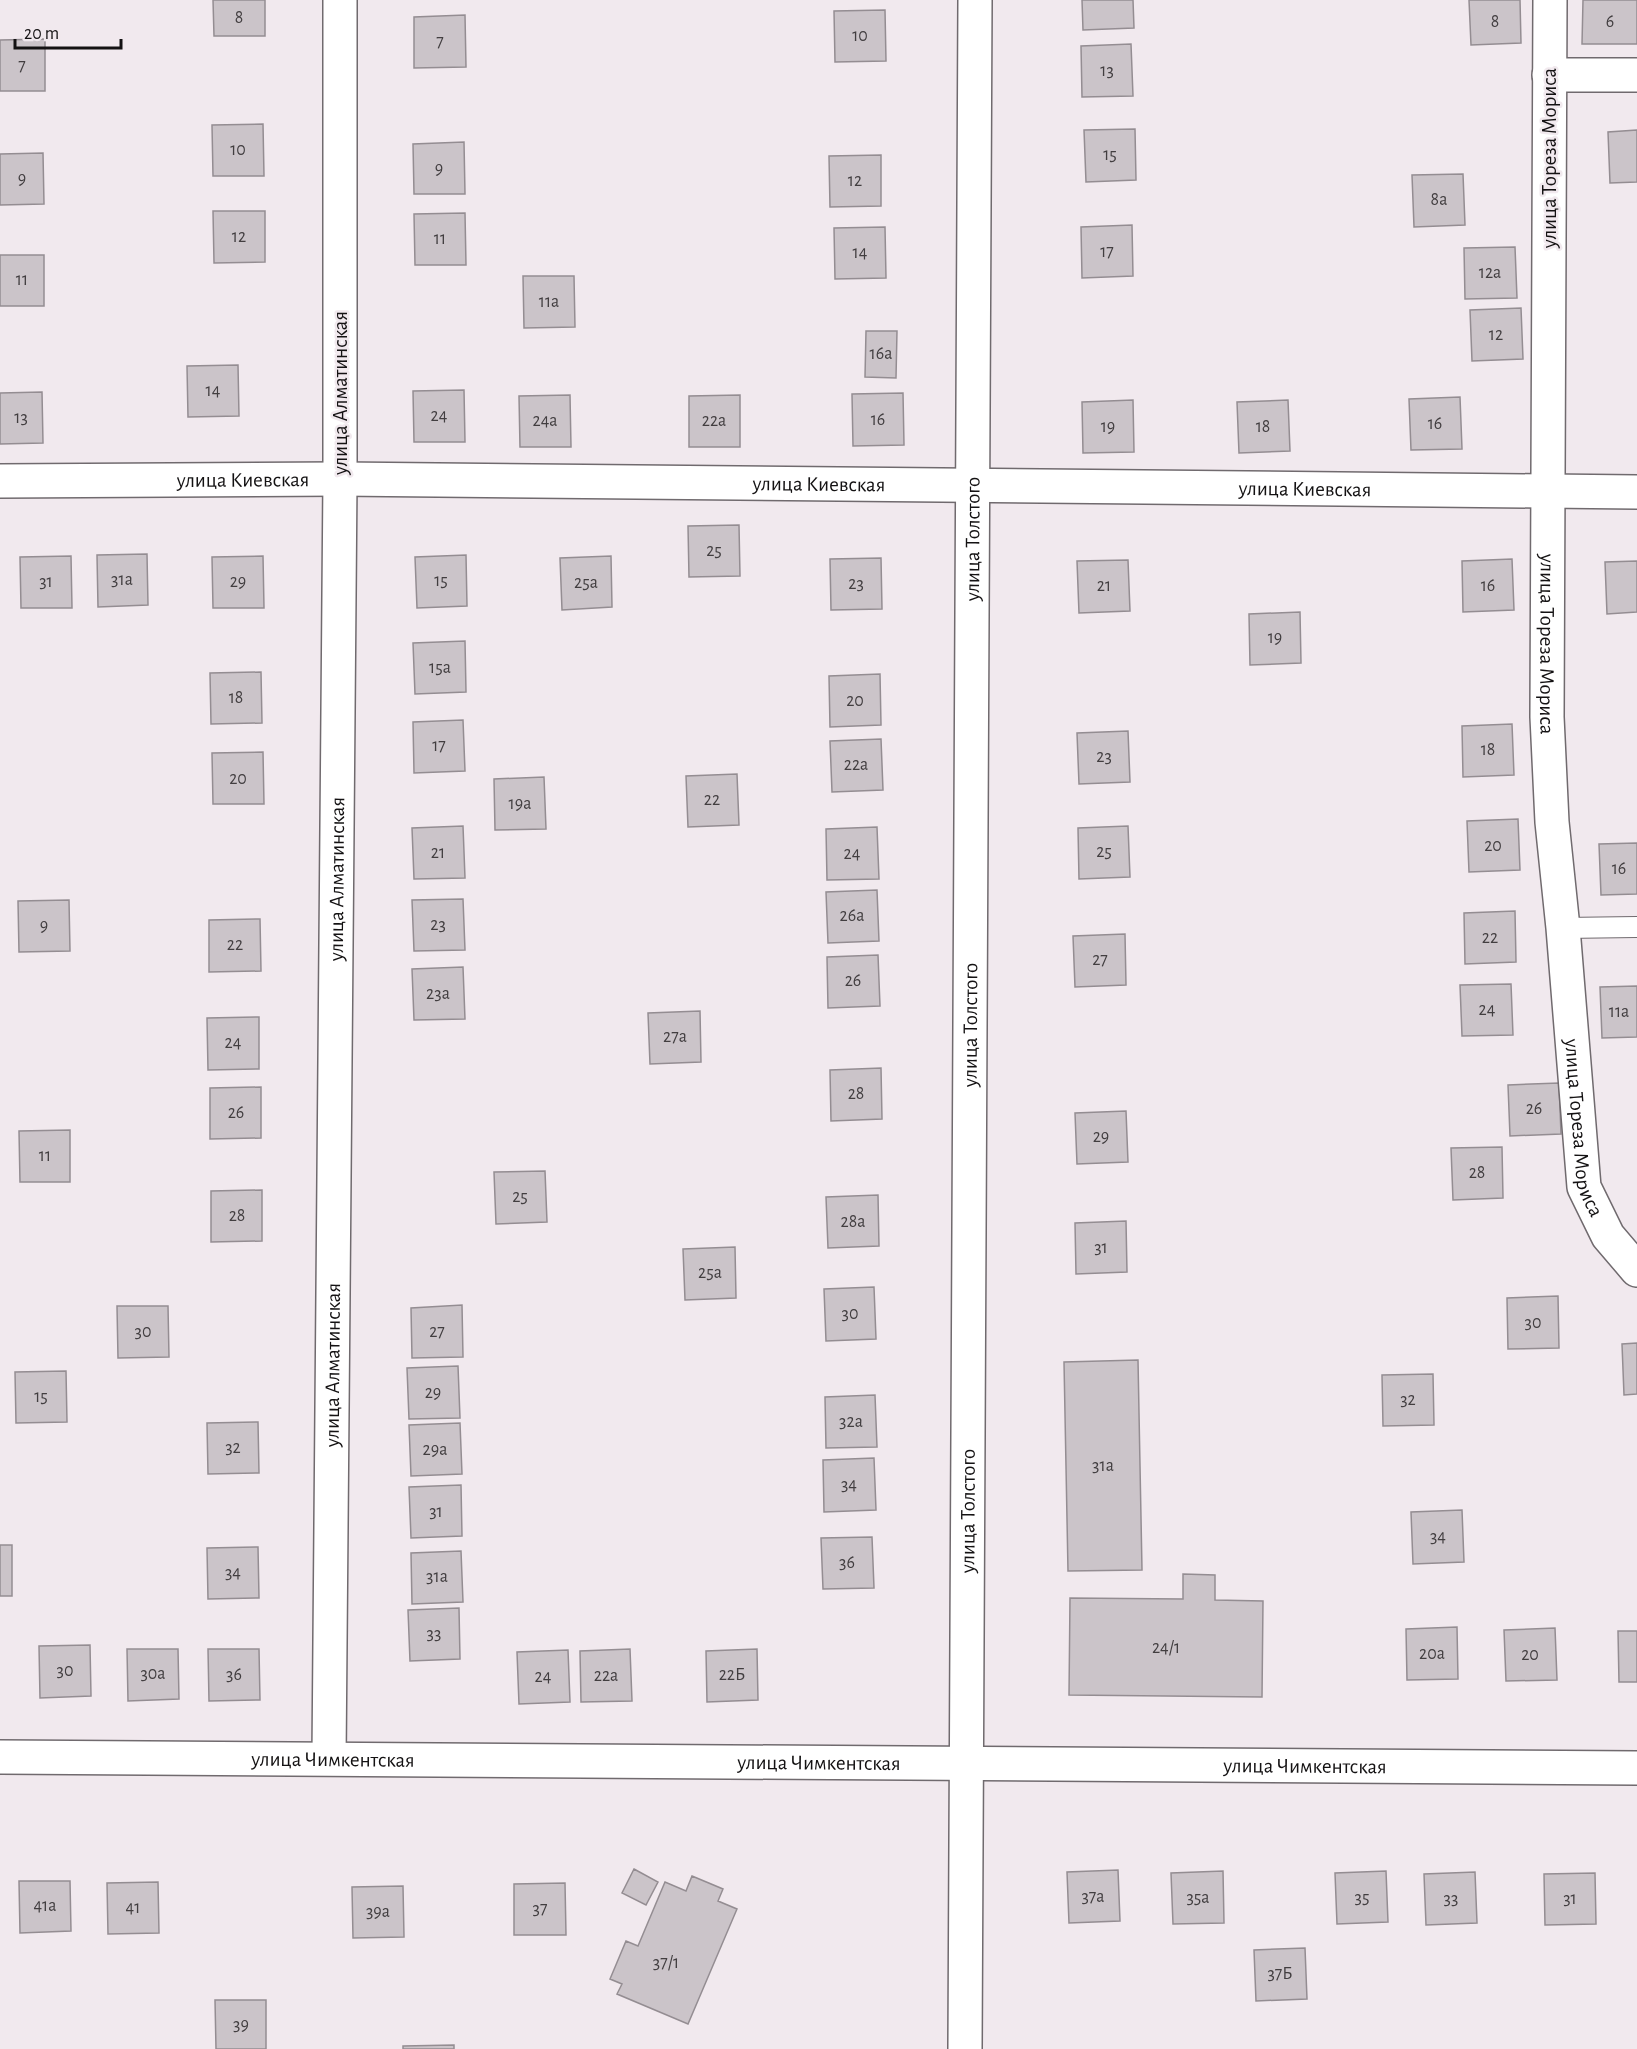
<svg xmlns="http://www.w3.org/2000/svg" width="1637" height="2049" font-family="'Alegreya Sans',sans-serif">
<style>
.building{fill:#cbc4c9;stroke:#948d92;stroke-width:1.5}
.lines{fill:none;stroke-linecap:round;stroke-linejoin:round}
.lane-casing{stroke:#706a6e;stroke-width:22}
.street-casing{stroke:#706a6e;stroke-width:36}
.lane{stroke:#fff;stroke-width:20}
.street{stroke:#fff;stroke-width:33}
.labels{text-anchor:middle;dominant-baseline:central;stroke-width:5;stroke-linejoin:round;paint-order:stroke}
.number-label{font-size:18px;fill:#423e40}
.street-label{font-size:21px;fill:#141213;stroke:#f1e9ee}
</style>
<rect width="100%" height="100%" fill="#f1e9ee"/>
<path class="building" d="M213,0H265V36H214Z
M1082,0H1133L1134,28L1083,30Z
M1469,0H1520L1521,43L1471,45Z
M1583,0H1637V44H1582Z
M885,10L886,61L835,62L834,11Z
M465,15L466,67L414,68V17Z
M45,39V91H0V40Z
M1131,44L1133,96L1082,97L1081,46Z
M263,124L264,176H213L212,125Z
M1135,129L1136,180L1086,182L1084,130Z
M1637,130V182L1610,183L1608,132Z
M464,142L465,194H414L413,144Z
M43,153L44,204L0,205V154Z
M881,155V206L830,207L829,156Z
M1463,174L1465,225L1414,227L1412,175Z
M213,211H265V262L214,263Z
M465,213L466,265H415L414,214Z
M1132,225L1133,276L1082,278L1081,227Z
M885,227L886,278L835,279L834,228Z
M1515,247L1517,298L1465,299L1464,248Z
M0,255H44V306H0Z
M523,276H574L575,327L524,328Z
M1521,308L1523,359L1472,361L1470,310Z
M866,331H897L896,378L865,377Z
M238,365L239,416L188,417L187,366Z
M464,390L465,442H414L413,391Z
M42,392L43,443L0,444V393Z
M903,393L904,445L853,446L852,394Z
M570,395L571,447H520L519,396Z
M740,395V447H689V396Z
M1460,397L1462,449L1411,450L1409,399Z
M1133,400L1134,452L1083,453L1082,402Z
M1288,400L1290,451L1239,453L1237,402Z
M739,525L740,576L689,577L688,526Z
M147,554L148,605L98,607L97,555Z
M466,555L467,606L417,608L415,557Z
M71,556L72,608H21L20,557Z
M263,556L264,608H213L212,557Z
M611,556L612,607L562,610L560,558Z
M881,558L882,609L831,610L830,559Z
M1512,559L1514,610L1463,612L1462,561Z
M1128,560L1130,611L1079,613L1077,561Z
M1637,561V612L1607,614L1605,562Z
M1300,612L1301,663L1250,665L1249,614Z
M465,641L466,692L415,694L413,643Z
M261,672L262,723L211,724L210,673Z
M880,674L881,725L830,727L829,676Z
M463,720L465,771L414,773L413,722Z
M1512,724L1514,775L1463,777L1462,726Z
M1128,731L1130,782L1079,784L1077,733Z
M881,739L883,790L832,792L830,741Z
M263,752L264,804H213L212,753Z
M737,774L739,825L688,827L686,776Z
M544,777L546,829L495,830L494,779Z
M1518,819L1520,870L1469,872L1467,821Z
M463,826L465,878L414,879L412,828Z
M1128,826L1130,877L1079,879L1078,828Z
M877,827L879,879L827,880L826,829Z
M1637,843V894L1601,895L1599,844Z
M877,890L879,941L828,943L826,892Z
M463,899L465,950L414,951L412,900Z
M69,900L70,951L19,952L18,901Z
M1515,911L1516,962L1465,964L1464,913Z
M260,919L261,971L209,972V920Z
M1125,934L1126,985L1075,987L1073,936Z
M878,955L880,1006L828,1008L827,957Z
M463,967L465,1019L414,1020L412,969Z
M1511,984L1513,1035L1462,1036L1460,985Z
M1637,986V1037L1602,1038L1600,987Z
M700,1011L701,1062L650,1064L648,1013Z
M259,1017V1069L208,1070L207,1018Z
M881,1068L882,1119L831,1121L830,1070Z
M1559,1083L1561,1134L1510,1136L1508,1085Z
M261,1087V1138L210,1139V1088Z
M1126,1111L1128,1162L1077,1164L1075,1113Z
M70,1130V1182H20L19,1131Z
M1502,1147L1503,1198L1453,1200L1451,1148Z
M545,1171L547,1222L496,1224L494,1172Z
M262,1190V1241L211,1242V1191Z
M878,1195L879,1246L828,1248L826,1197Z
M1126,1221L1127,1272L1076,1274L1075,1223Z
M735,1247L736,1298L685,1300L683,1249Z
M874,1287L876,1339L826,1341L824,1289Z
M1558,1296L1559,1348L1508,1349L1507,1298Z
M462,1305L463,1357L412,1358L411,1308Z
M117,1306H168L169,1357L118,1358Z
M1637,1343V1394L1624,1395L1622,1344Z
M1138,1360L1142,1570L1068,1571L1064,1362Z
M458,1366L460,1418L409,1419L407,1368Z
M66,1371L67,1422L16,1423L15,1372Z
M1433,1374L1434,1425L1383,1426L1382,1375Z
M875,1395L877,1447L826,1448L825,1397Z
M258,1422L259,1473L208,1474L207,1423Z
M460,1423L462,1474L411,1476L409,1425Z
M874,1458L876,1510L824,1512L823,1460Z
M461,1485L462,1536L411,1538L409,1487Z
M1462,1510L1464,1562L1413,1564L1411,1512Z
M872,1537L874,1588L823,1589L821,1538Z
M0,1545H12V1596H0Z
M258,1547L259,1598L208,1599L207,1548Z
M461,1551L463,1602L412,1604L411,1553Z
M1183,1574L1215,1575V1600L1263,1601L1262,1697L1069,1695L1070,1598L1183,1599Z
M459,1608L460,1659L410,1661L408,1610Z
M1457,1627L1458,1679L1407,1680L1406,1629Z
M1555,1628L1557,1680L1506,1681L1504,1630Z
M1618,1631H1637V1682H1619Z
M90,1645L91,1696L40,1698L39,1646Z
M127,1649H178L179,1699L128,1701Z
M208,1649H259L260,1700L209,1701Z
M630,1649L632,1701L581,1702L580,1651Z
M757,1649L758,1700L707,1702L706,1651Z
M568,1650L570,1702L519,1704L517,1652Z
M634,1869L658,1882L646,1905L622,1893Z
M1118,1870L1120,1921L1069,1923L1067,1872Z
M1223,1871L1224,1923L1173,1924L1171,1873Z
M1386,1871L1388,1922L1337,1924L1335,1873Z
M1475,1872L1477,1923L1426,1925L1424,1874Z
M1595,1873L1596,1924L1545,1925L1544,1874Z
M692,1876L723,1889L718,1901L737,1909L688,2024L617,1994L622,1984L610,1979L626,1941L638,1946L665,1882L686,1891Z
M19,1881H70L71,1931L20,1933Z
M158,1882L159,1933L108,1934L107,1883Z
M565,1883L566,1935H514V1884Z
M403,1886L404,1937L353,1938L352,1887Z
M1305,1948L1307,1999L1256,2001L1254,1950Z
M215,2000H266V2049H216Z
M454,2045V2049H403V2046Z"/>
<g class="lines">
<g class="lane-casing">
<path id="lane" d="M1563,928L1637,927"/>
</g>
<g class="street-casing">
<g id="street">
<path id="s1" d="M1550,0L1547,717L1552,822L1563,928L1584,1187L1608,1236L1637,1270"/>
<path d="M1549,75H1637"/>
<path id="s2" d="M0,481L340,479L1637,492"/>
<path id="s3" d="M0,1757L1637,1768"/>
<path id="s4" d="M329,1758L340,479V0"/>
<path id="s5" d="M965,2049L975,0"/>
</g>
</g>
<use href="#lane" class="lane"/>
<use href="#street" class="street"/>
</g>
<g class="labels">
<g class="number-label">
<text x="239" y="18">8</text>
<text x="1495" y="22">8</text>
<text x="1610" y="22">6</text>
<text x="860" y="36">10</text>
<text x="440" y="42">7</text>
<text x="22" y="66">7</text>
<text x="1107" y="71">13</text>
<text x="238" y="150">10</text>
<text x="1110" y="155">15</text>
<text x="439" y="169">9</text>
<text x="22" y="179">9</text>
<text x="855" y="181">12</text>
<text x="1439" y="200">8а</text>
<text x="239" y="237">12</text>
<text x="440" y="239">11</text>
<text x="1107" y="252">17</text>
<text x="860" y="253">14</text>
<text x="1490" y="273">12а</text>
<text x="22" y="280">11</text>
<text x="549" y="302">11а</text>
<text x="1496" y="335">12</text>
<text x="881" y="354">16а</text>
<text x="213" y="391">14</text>
<text x="439" y="416">24</text>
<text x="21" y="418">13</text>
<text x="878" y="420">16</text>
<text x="545" y="421">24а</text>
<text x="714" y="421">22а</text>
<text x="1435" y="424">16</text>
<text x="1108" y="427">19</text>
<text x="1263" y="427">18</text>
<text x="714" y="551">25</text>
<text x="122" y="580">31а</text>
<text x="441" y="581">15</text>
<text x="46" y="582">31</text>
<text x="238" y="582">29</text>
<text x="586" y="583">25а</text>
<text x="856" y="584">23</text>
<text x="1104" y="586">21</text>
<text x="1488" y="586">16</text>
<text x="1275" y="638">19</text>
<text x="440" y="668">15а</text>
<text x="236" y="698">18</text>
<text x="855" y="701">20</text>
<text x="439" y="746">17</text>
<text x="1488" y="750">18</text>
<text x="1104" y="757">23</text>
<text x="856" y="765">22а</text>
<text x="238" y="779">20</text>
<text x="712" y="800">22</text>
<text x="520" y="804">19а</text>
<text x="1493" y="846">20</text>
<text x="1104" y="852">25</text>
<text x="438" y="853">21</text>
<text x="852" y="854">24</text>
<text x="1619" y="869">16</text>
<text x="852" y="916">26а</text>
<text x="438" y="925">23</text>
<text x="44" y="926">9</text>
<text x="1490" y="938">22</text>
<text x="235" y="945">22</text>
<text x="1100" y="960">27</text>
<text x="853" y="981">26</text>
<text x="438" y="994">23а</text>
<text x="1487" y="1010">24</text>
<text x="1619" y="1012">11а</text>
<text x="675" y="1037">27а</text>
<text x="233" y="1043">24</text>
<text x="856" y="1094">28</text>
<text x="1534" y="1109">26</text>
<text x="236" y="1113">26</text>
<text x="1101" y="1137">29</text>
<text x="45" y="1156">11</text>
<text x="1477" y="1173">28</text>
<text x="520" y="1197">25</text>
<text x="237" y="1216">28</text>
<text x="853" y="1222">28а</text>
<text x="1101" y="1248">31</text>
<text x="710" y="1273">25а</text>
<text x="850" y="1314">30</text>
<text x="1533" y="1323">30</text>
<text x="143" y="1332">30</text>
<text x="437" y="1332">27</text>
<text x="433" y="1393">29</text>
<text x="41" y="1397">15</text>
<text x="1408" y="1400">32</text>
<text x="851" y="1422">32а</text>
<text x="233" y="1448">32</text>
<text x="435" y="1450">29а</text>
<text x="1103" y="1466">31а</text>
<text x="849" y="1485">34</text>
<text x="436" y="1512">31</text>
<text x="1438" y="1537">34</text>
<text x="847" y="1563">36</text>
<text x="233" y="1573">34</text>
<text x="437" y="1577">31а</text>
<text x="434" y="1634">33</text>
<text x="1166" y="1648">24/1</text>
<text x="1432" y="1654">20а</text>
<text x="1530" y="1655">20</text>
<text x="65" y="1671">30</text>
<text x="153" y="1674">30а</text>
<text x="234" y="1675">36</text>
<text x="732" y="1675">22Б</text>
<text x="606" y="1676">22а</text>
<text x="543" y="1677">24</text>
<text x="1093" y="1897">37а</text>
<text x="1198" y="1898">35а</text>
<text x="1362" y="1898">35</text>
<text x="1451" y="1899">33</text>
<text x="1570" y="1899">31</text>
<text x="45" y="1906">41а</text>
<text x="133" y="1908">41</text>
<text x="540" y="1909">37</text>
<text x="378" y="1912">39а</text>
<text x="666" y="1963">37/1</text>
<text x="1280" y="1974">37Б</text>
<text x="241" y="2025">39</text>
</g>
<g class="street-label">
<text transform="translate(1549 158) rotate(-90)">улица Тореза Мориса</text>
<text transform="translate(340 393) rotate(-90)">улица Алматинская</text>
<text stroke="none"><textPath href="#s2" startOffset="243">улица Киевская</textPath></text>
<text stroke="none"><textPath href="#s2" startOffset="819">улица Киевская</textPath></text>
<text stroke="none"><textPath href="#s2" startOffset="1305">улица Киевская</textPath></text>
<text stroke="none"><textPath href="#s5" startOffset="1510">улица Толстого</textPath></text>
<text stroke="none"><textPath href="#s1" startOffset="644">улица Тореза Мориса</textPath></text>
<text stroke="none"><textPath href="#s4" startOffset="879">улица Алматинская</textPath></text>
<text stroke="none"><textPath href="#s5" startOffset="1024">улица Толстого</textPath></text>
<text stroke="none"><textPath href="#s1" startOffset="1130">улица Тореза Мориса</textPath></text>
<text stroke="none"><textPath href="#s4" startOffset="393">улица Алматинская</textPath></text>
<text stroke="none"><textPath href="#s5" startOffset="538">улица Толстого</textPath></text>
<text stroke="none"><textPath href="#s3" startOffset="333">улица Чимкентская</textPath></text>
<text stroke="none"><textPath href="#s3" startOffset="819">улица Чимкентская</textPath></text>
<text stroke="none"><textPath href="#s3" startOffset="1305">улица Чимкентская</textPath></text>
</g>
</g>
<path d="M15 39v9h106v-9" fill="none" stroke="#141213" stroke-width="3"/>
<text x="24" y="39" font-size="18" fill="#141213" stroke="#f1e9ee" stroke-width="4.5" paint-order="stroke">20 m</text>
</svg>
